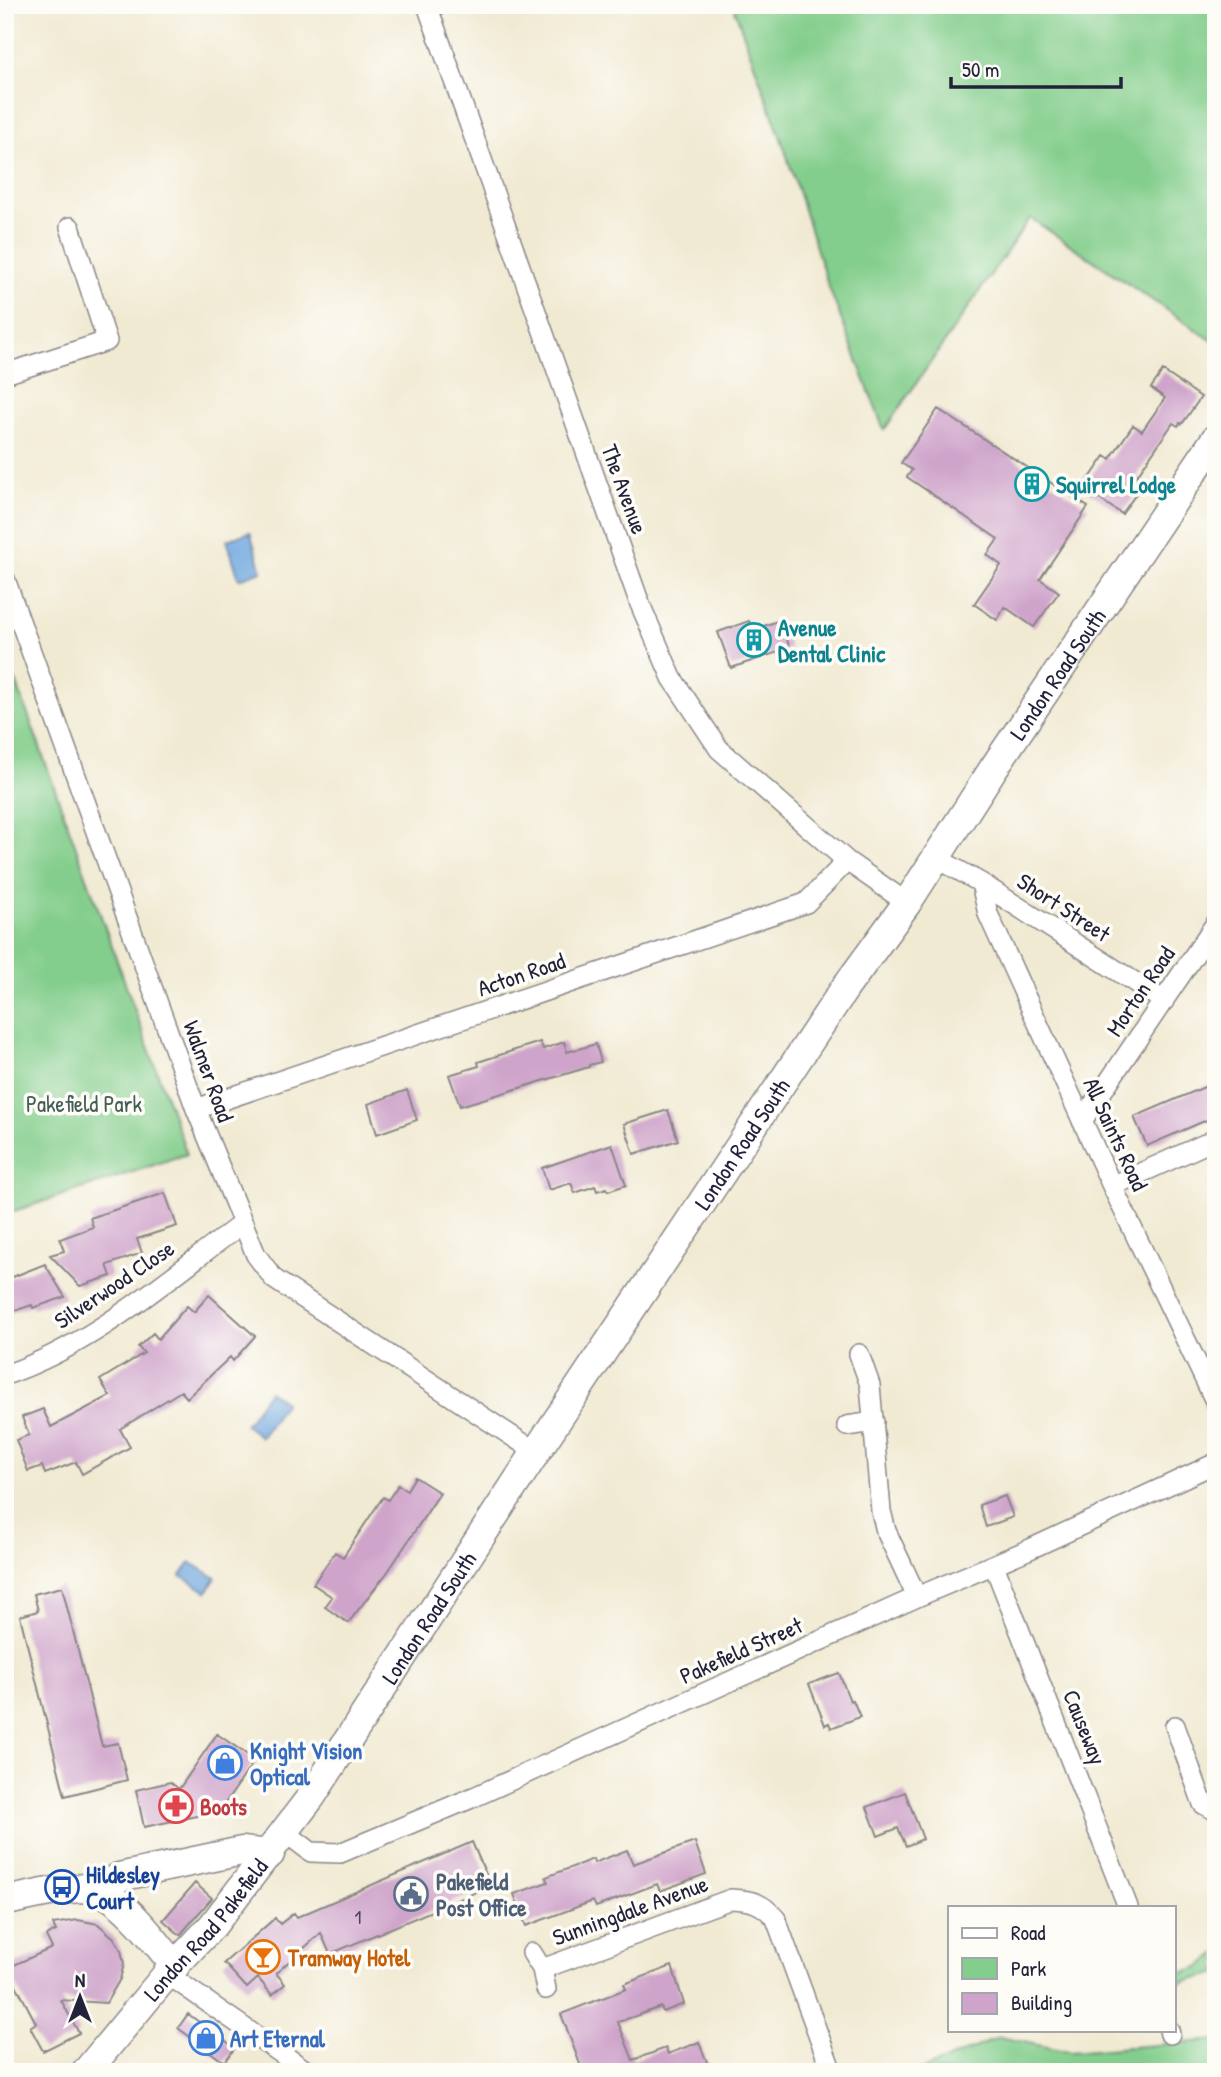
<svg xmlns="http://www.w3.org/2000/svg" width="1221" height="2077" font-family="'Patrick Hand',sans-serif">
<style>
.green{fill:#83ce8c;stroke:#527864;stroke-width:2}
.water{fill:#72a9e0;stroke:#4a668e;stroke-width:2}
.building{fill:#cfa4cb}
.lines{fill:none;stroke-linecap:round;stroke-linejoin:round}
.street-casing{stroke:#8a8687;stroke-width:22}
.secondary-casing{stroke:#8a8687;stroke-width:31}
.street{stroke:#fff;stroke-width:19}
.secondary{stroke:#fff;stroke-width:28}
.labels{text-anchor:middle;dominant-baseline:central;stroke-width:7;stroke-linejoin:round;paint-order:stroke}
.number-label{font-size:19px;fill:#4d425f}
.culture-label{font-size:23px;font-weight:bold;fill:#0d838f;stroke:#fdfcf7;text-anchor:start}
.street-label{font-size:23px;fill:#22223b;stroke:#fdfcf7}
.park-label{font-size:23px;fill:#445e57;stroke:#fdfcf7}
.shop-label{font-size:23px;font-weight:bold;fill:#366cbe;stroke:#fdfcf7;text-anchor:start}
.health-label{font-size:23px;font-weight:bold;fill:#be3a42;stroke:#fdfcf7;text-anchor:start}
.transit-label{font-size:23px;font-weight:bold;fill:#164399;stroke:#fdfcf7;text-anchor:start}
.service-label{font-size:23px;font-weight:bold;fill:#4e5e75;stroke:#fdfcf7;text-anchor:start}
.food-label{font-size:23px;font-weight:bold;fill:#c56008;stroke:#fdfcf7;text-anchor:start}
</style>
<rect width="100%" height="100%" fill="#fdfcf7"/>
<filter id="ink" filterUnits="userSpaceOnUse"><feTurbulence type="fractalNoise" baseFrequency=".0143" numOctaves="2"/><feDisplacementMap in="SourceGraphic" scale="14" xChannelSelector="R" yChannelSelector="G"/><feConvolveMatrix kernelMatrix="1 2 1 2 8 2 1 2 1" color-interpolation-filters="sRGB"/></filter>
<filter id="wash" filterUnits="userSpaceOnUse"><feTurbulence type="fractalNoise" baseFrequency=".00686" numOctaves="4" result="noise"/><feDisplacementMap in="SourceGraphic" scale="28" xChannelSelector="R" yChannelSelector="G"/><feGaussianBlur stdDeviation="1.57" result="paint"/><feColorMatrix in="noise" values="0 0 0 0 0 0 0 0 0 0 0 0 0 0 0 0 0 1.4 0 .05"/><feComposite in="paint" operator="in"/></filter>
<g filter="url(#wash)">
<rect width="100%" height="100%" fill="#f1ead3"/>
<path class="green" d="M733,5H1207L1216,25V343L1030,218L884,430L828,285L784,147Z
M5,651L187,1154L5,1214Z
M1216,1954V1974L1174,1984V1976L1201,1966Z
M1000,2037L1070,2052L1216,2040V2072H918Z"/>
<path class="water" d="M250,532L262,571L239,579L227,540Z
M269,1391L285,1402L261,1437L245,1425Z
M190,1562L216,1578L207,1592L181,1576Z"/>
<g id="blocks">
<path class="building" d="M1163,371L1201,397L1182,424L1180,423L1178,426L1173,423L1136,477L1144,482L1122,514L1083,488L1105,456L1110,459L1133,425L1142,431L1165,398L1151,388Z
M938,409L1088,507L1040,579L1059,592L1034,627L1005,607L997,620L974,604L1001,565L987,555L998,539L907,477L912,470L901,463Z
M780,620L790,648L731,668L718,632L749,621L753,630Z
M540,1042L543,1049L564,1042L567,1052L596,1044L601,1062L589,1065V1067L460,1106L449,1075L479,1066L478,1062Z
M1216,1082V1116L1147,1146L1134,1117Z
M407,1090L417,1120L377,1134L368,1104Z
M668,1110L678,1140L634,1154L624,1124Z
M612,1144L626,1185L608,1191L607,1188L597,1191L595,1186L575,1193L571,1183L549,1190L542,1168Z
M165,1193L177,1226L137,1239L142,1253L107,1265L111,1276L80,1286L50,1255L64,1251L60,1239L93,1227L90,1218Z
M45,1264L65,1297L33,1308L32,1305L5,1314V1280Z
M209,1295L255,1336L233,1361L230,1357L187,1398L181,1391L120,1429L130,1447L82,1474L76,1462L45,1474L42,1466L28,1471L16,1440L29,1435L22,1417L43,1409L51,1427L110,1396L100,1380L144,1353L138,1347L153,1333L158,1339L187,1306L194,1312Z
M415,1477L440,1493L387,1573L348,1623L325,1607L332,1597L313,1584L335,1552L343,1557L383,1497L388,1500L398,1485L407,1490Z
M1005,1496L1013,1517L986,1527L979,1505Z
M62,1587L102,1746L118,1743L127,1780L65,1796L20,1616L38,1611L34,1594Z
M839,1673L850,1701L853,1700L860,1717L831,1728L829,1723L825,1725L809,1684Z
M217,1734L255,1760L220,1811L144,1827L136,1790L170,1782L179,1789Z
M905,1792L923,1839L906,1846L898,1828L878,1836L867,1807Z
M472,1842L491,1886L330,1954L321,1933L276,1973L285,1984L272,1995L258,1978L247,1988L224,1963L275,1918L280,1924L294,1913L297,1917Z
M695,1842L706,1874L660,1891L657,1884L596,1907L593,1901L526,1926L514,1894L548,1882L546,1877L593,1859L594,1863L627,1850L633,1864Z
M195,1883L212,1898L180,1935L163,1920Z
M78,1920L98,1924L114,1938L121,1950L124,1964L120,1979L106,2003L61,2000L79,2033L43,2051L30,2027L36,2023L7,1968L52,1948L46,1936L56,1931L53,1924Z
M672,1966L684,2004L663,2012L661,2007L618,2022L633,2060L666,2048L668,2054L699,2042L711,2072H583L561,2014L626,1989L624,1984Z
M188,2014L235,2048L224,2062L178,2028Z"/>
</g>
</g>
<g filter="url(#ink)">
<use href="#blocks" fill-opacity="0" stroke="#8a8687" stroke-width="2"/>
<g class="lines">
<g class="street-casing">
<path id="street" d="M427,5L640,604L672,678L719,749L847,861L907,903
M5,374L107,341L70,227
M5,579L196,1109L256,1255L274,1279L536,1452
M937,858L981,883L1164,1001
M981,883L988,914L1112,1186L1216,1403
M196,1109L806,903L847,861
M1082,1121L1216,923
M1112,1186L1216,1139
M859,1354L870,1385L881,1511L886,1531L917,1597
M5,1375C94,1345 168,1278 243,1223
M847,1426L874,1422
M994,1565L1128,1907
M1175,1726L1203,1804L1216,1811
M285,1832L311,1852L340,1853L474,1797L917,1597L1030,1549L1216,1463
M532,1953L542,1969
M167,1974L308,2072
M546,1989L542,1969L731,1899C752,1900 763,1903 776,1919L832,2072
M1169,2030L1170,2034"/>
</g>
<g class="secondary-casing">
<g id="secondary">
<path d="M100,1891L119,1877L242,1851L270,1854"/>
<path d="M5,1901C29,1897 69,1885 92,1889C121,1894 157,1944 175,1966"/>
<path id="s1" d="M86,2072L167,1974L213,1925L311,1797L536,1452L845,988L907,903L993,769L1216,438"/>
</g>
</g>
<use href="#street" class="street"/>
<use href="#secondary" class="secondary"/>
</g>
</g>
<defs>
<g id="building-ring" transform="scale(1.75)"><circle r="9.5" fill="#fdfcf7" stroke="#0f9aa8" stroke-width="1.5"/><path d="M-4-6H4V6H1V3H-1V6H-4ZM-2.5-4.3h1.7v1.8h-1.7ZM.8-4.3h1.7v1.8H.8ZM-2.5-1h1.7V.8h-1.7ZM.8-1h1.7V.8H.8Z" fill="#0f9aa8"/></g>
<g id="shop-ring" transform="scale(1.75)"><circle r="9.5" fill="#fdfcf7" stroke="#3f7fe0" stroke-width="1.5"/><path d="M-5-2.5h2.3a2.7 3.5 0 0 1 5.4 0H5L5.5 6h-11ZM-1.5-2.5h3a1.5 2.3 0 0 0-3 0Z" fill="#3f7fe0"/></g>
<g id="pharmacy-ring" transform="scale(1.75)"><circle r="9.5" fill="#fdfcf7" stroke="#e0444e" stroke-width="1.5"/><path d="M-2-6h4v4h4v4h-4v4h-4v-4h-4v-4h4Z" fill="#e0444e"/></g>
<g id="bus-ring" transform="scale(1.75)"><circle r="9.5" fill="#fdfcf7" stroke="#1a4fb4" stroke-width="1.5"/><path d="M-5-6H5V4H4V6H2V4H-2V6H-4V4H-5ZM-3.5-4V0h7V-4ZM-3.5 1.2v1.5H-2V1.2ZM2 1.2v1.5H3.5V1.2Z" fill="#1a4fb4"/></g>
<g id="civic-ring" transform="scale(1.75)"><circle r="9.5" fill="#fdfcf7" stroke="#5c6f8a" stroke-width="1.5"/><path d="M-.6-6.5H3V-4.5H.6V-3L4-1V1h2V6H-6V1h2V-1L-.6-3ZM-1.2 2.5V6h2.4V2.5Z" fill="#5c6f8a"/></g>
<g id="bar-ring" transform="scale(1.75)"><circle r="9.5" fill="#fdfcf7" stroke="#e8710a" stroke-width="1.5"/><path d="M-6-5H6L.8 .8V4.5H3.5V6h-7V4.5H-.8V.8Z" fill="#e8710a"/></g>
</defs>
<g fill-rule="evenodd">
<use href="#building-ring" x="1032" y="484"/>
<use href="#building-ring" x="754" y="640"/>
<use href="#shop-ring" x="225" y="1763"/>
<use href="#pharmacy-ring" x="176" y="1806"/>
<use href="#bus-ring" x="62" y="1887"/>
<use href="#civic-ring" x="411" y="1894"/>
<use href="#bar-ring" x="263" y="1957"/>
<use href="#shop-ring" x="206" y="2038"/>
</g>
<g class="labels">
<g class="number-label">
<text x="358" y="1917">1</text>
</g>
<g class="culture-label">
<text x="1056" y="484">Squirrel Lodge</text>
<text x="778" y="627">Avenue<tspan x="778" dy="26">Dental Clinic</tspan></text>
</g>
<g class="street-label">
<text transform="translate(625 489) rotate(70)">The Avenue</text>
<text stroke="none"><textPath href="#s1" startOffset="1704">London Road South</textPath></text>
<text transform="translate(1064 907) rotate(33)">Short Street</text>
<text transform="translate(521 974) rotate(-19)">Acton Road</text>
<text transform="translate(1140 991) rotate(-56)">Morton Road</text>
<text transform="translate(209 1071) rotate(70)">Walmer Road</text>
<text transform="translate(1116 1134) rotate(65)">All Saints Road</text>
<text stroke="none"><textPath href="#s1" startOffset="1138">London Road South</textPath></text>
<text transform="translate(114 1284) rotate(-34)">Silverwood Close</text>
<text stroke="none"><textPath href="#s1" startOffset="570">London Road South</textPath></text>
<text transform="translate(741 1650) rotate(-24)">Pakefield Street</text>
<text transform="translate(1085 1727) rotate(68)">Causeway</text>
<text transform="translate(630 1910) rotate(-20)">Sunningdale Avenue</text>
<text stroke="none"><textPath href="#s1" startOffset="186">London Road Pakefield</textPath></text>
</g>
<g class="park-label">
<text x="84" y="1103">Pakefield Park</text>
</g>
<g class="shop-label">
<text x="250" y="1750">Knight Vision<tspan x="250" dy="26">Optical</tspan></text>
<text x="230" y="2038">Art Eternal</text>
</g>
<g class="health-label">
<text x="200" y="1806">Boots</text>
</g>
<g class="transit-label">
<text x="86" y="1874">Hildesley<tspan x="86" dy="26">Court</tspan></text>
</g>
<g class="service-label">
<text x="436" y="1881">Pakefield<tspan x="436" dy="26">Post Office</tspan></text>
</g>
<g class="food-label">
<text x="288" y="1957">Tramway Hotel</text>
</g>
</g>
<rect width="1221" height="2077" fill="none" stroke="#fdfcf7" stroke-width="28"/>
<rect x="948" y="1906" width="228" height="126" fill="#fdfcf7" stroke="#a5a5ac" stroke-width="2"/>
<rect x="962" y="1928" width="35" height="10" fill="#ffffff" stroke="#a5a5ac" stroke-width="2"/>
<text x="1011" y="1940" font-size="21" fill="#22223b">Road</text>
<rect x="962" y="1958" width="35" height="21" fill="#83ce8c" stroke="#a5a5ac" stroke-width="2"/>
<text x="1011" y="1976" font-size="21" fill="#22223b">Park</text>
<rect x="962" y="1993" width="35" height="21" fill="#cfa4cb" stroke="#a5a5ac" stroke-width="2"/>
<text x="1011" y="2010" font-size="21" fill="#22223b">Building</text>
<g transform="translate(80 1997)" stroke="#fdfcf7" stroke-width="5" paint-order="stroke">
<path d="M0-5L12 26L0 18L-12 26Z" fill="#22223b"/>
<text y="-10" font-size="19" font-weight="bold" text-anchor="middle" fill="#22223b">N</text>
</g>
<path d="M951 77v10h170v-10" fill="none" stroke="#22223b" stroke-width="3.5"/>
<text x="962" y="77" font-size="21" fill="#22223b" stroke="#fdfcf7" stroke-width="5" paint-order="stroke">50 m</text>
</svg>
